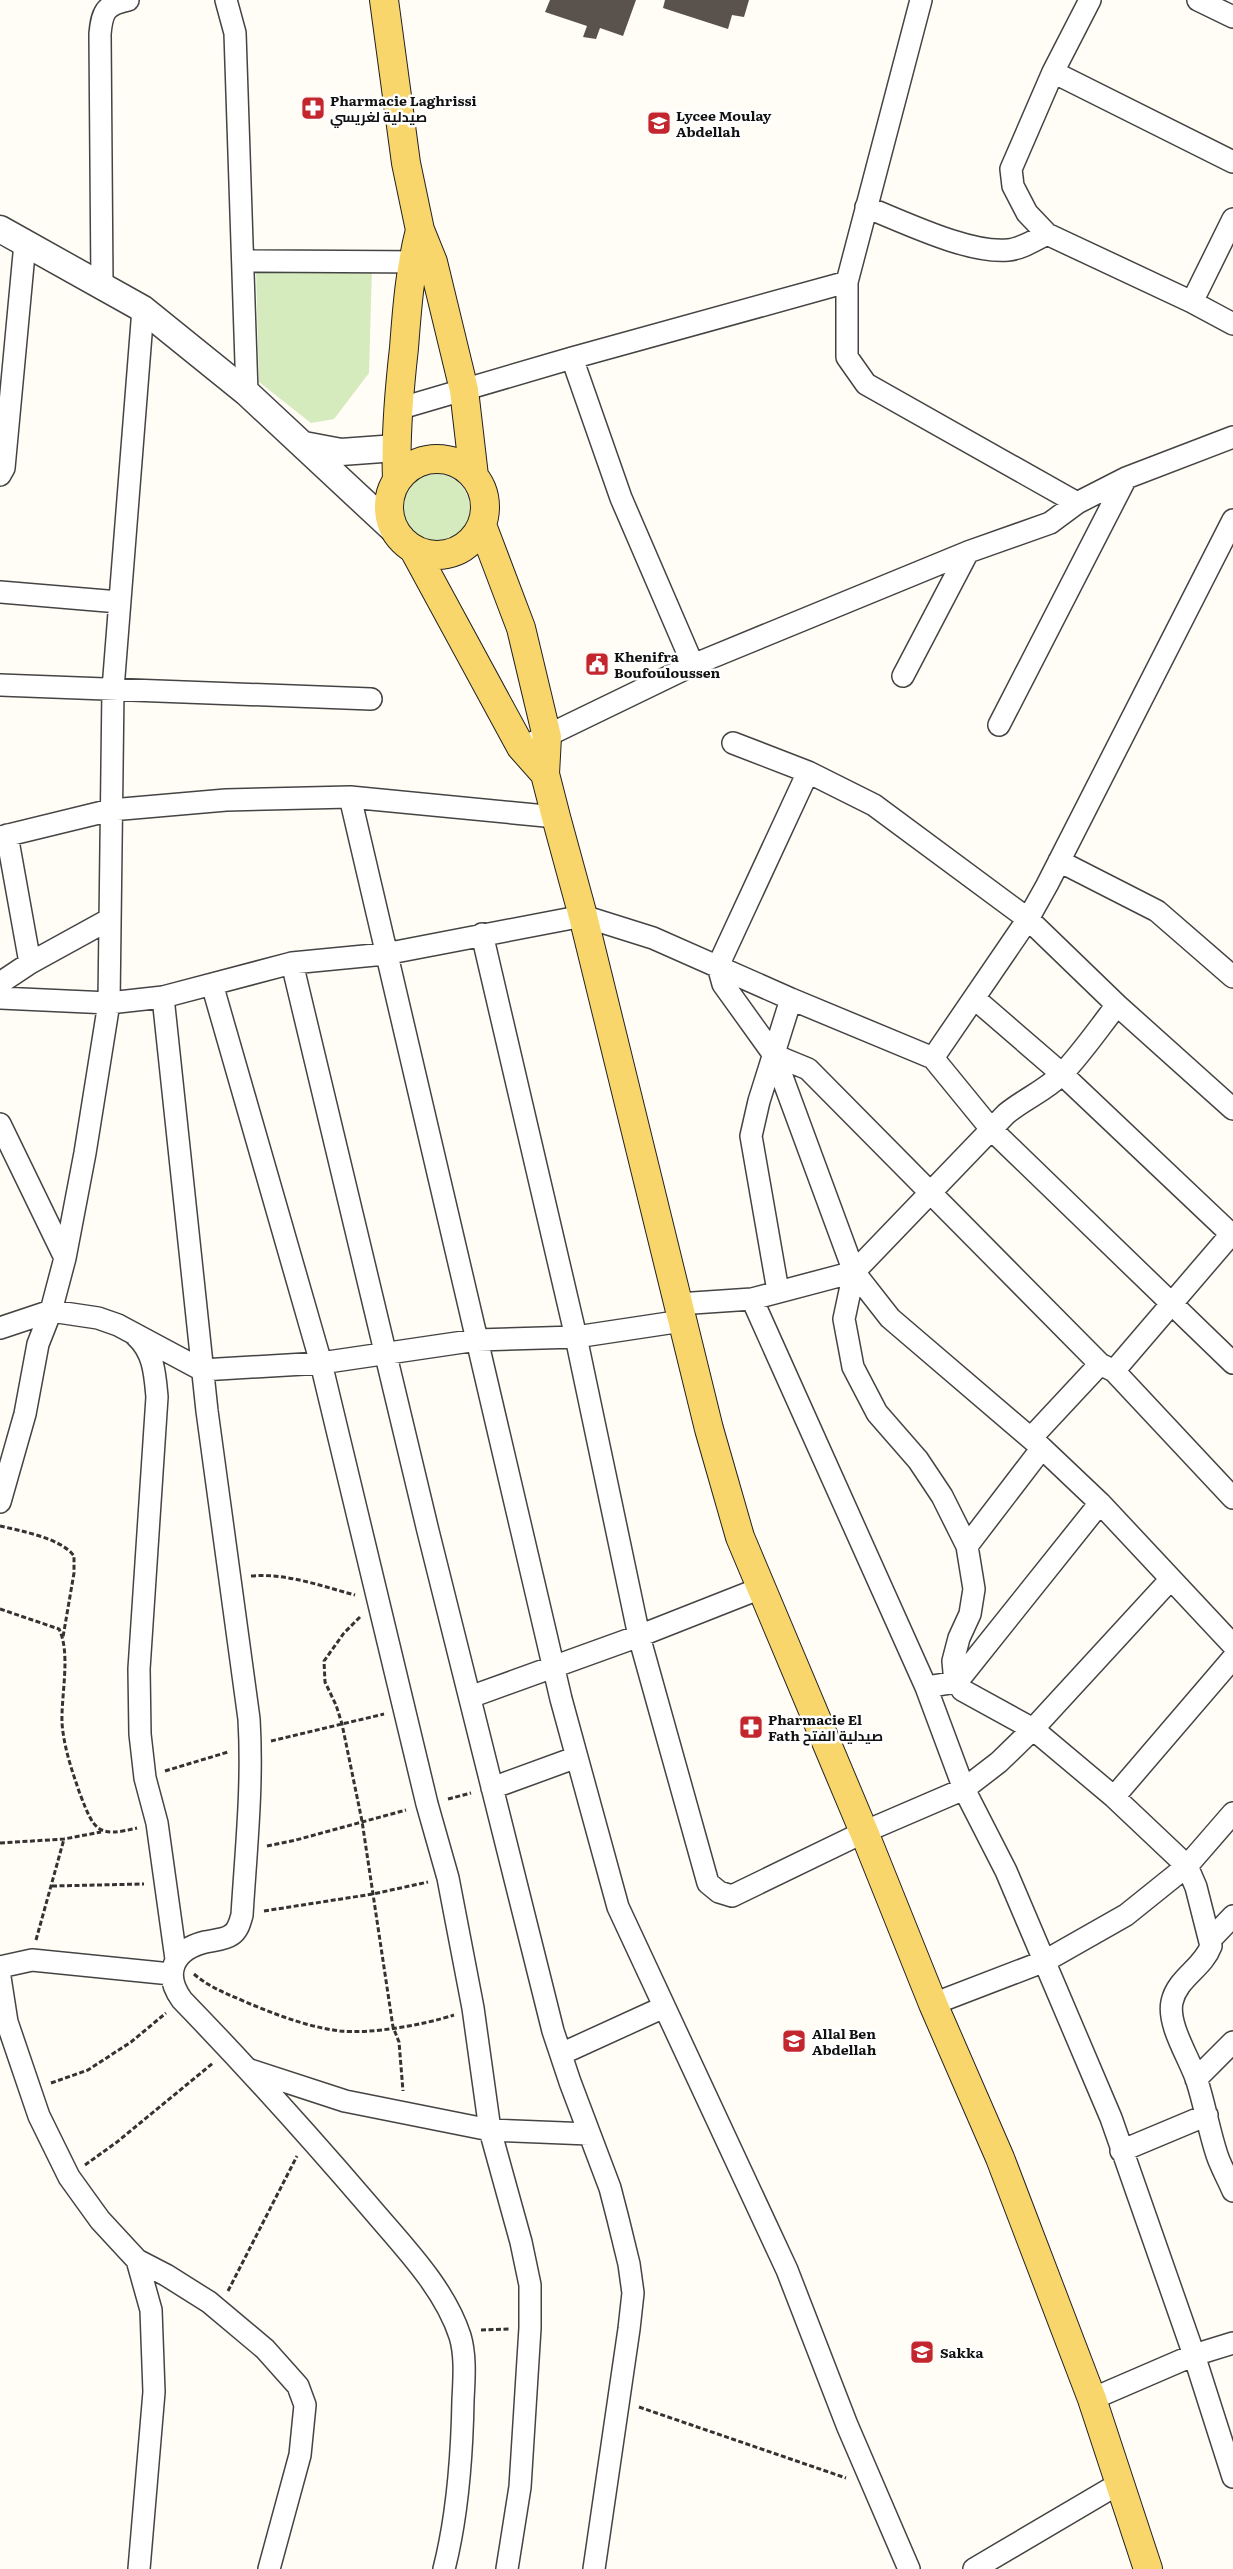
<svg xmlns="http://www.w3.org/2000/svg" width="1233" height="2569" font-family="Literata,Cairo,serif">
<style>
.green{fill:#d5ebbd}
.building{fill:#5a524d}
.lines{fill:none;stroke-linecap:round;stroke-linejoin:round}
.minor-casing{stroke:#444;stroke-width:24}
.tertiary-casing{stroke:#444;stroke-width:29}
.primary-casing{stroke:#222;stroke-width:30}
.path{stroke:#333;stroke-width:3;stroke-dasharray:5 2.5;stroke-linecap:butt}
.minor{stroke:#fff;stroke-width:21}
.tertiary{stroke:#fff;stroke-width:26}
.primary{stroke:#f9d66b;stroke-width:28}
.labels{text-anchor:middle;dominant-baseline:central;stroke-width:5;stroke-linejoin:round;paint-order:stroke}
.poi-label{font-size:14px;font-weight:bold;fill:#111;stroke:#fff;text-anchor:start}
</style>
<rect width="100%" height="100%" fill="#fffdf5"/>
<path class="green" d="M372,268L369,373L334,419L311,423L259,382L256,269Z
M402 508a34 34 0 1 1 68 0a34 34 0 1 1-68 0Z"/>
<path class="building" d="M550,0H636L623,36L600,28L596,39L583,37L587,26L545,12Z
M665,0H749L744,17L732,15L728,29L663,8Z"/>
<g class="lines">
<g class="minor-casing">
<path id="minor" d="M226,0L235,33L247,393
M1090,0L1053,72L1011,169L1013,186L1027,213L1047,234L1192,302
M1198,0L1233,17
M1053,72L1233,162
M866,207C904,222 969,254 1008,250C1021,249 1035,240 1047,234
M1233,219L1192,302L1233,324
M244,261L429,262
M847,282V357L866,384L1077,503
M102,285L100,34C102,12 105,5 128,0
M572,358L621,498L693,665
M398,409L572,358L847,282L921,0
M0,475L4,468L25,243
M0,592L119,602
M903,676L968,552
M0,685L371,699
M999,725L1126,478
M534,742L693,665L968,552L1050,523L1077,503L1126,478L1233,437
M733,743L808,772L874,805L1028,919L1117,1005L1233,1109
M808,772L718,966L723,984L774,1055L854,1272L890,1318L1042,1448L1100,1503L1233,1645
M350,797L561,1699L618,1907L787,2270L847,2425L909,2569
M7,835L30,963
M0,837L111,810L226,800L350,797L556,817
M1059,861L1157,911L1233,977
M482,934L576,1337L639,1636L708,1883L719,1892L732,1896L864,1832L964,1789L999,1762L1033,1729L1170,1580
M292,963L428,1531L553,2031L570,2082L610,2188L618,2219L629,2264L633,2293L629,2329L594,2569
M0,983L30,963L110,919
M212,984L321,1363L427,1804L448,1878L473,2008L490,2130L521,2242L530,2285V2328L520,2487L507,2569
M163,997L207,1411L249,1719C253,1785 246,1850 242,1915C240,1922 238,1931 231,1935C224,1940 213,1940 205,1942C173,1950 163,1974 182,2000C247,2067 309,2136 370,2207C403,2246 444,2287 460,2336C466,2356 464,2380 463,2400C462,2457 458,2514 444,2569
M0,998L109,1003L163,997L292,963L385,954L583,916L653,938L791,999L933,1058L1028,919L1047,885L1233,520
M974,998L1062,1074L1233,1236
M774,1055L808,1069L1100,1364L1114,1371L1233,1498
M933,1058L991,1129L1233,1363
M0,1124L65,1258
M854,1272L844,1319L853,1367L877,1413L918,1460L942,1496L967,1546L974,1589L970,1614L959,1638L953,1661L954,1672L962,1690L1033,1729L1114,1797L1187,1866L1196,1887L1211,1946C1203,1968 1177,1978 1172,2002C1167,2025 1190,2059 1197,2081C1205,2106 1209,2131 1217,2155C1221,2167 1228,2179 1233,2191
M778,1291L751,1136L759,1101L791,999
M752,1299L926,1687L964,1789L1006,1871L1111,2118L1194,2355L1233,2477
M678,1304L752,1299L854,1272L1006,1114C1024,1099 1045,1091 1062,1074C1082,1053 1099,1028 1117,1005
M0,1328L51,1311L98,1318L118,1325L202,1370L321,1363L477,1340L576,1337L682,1321
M136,1336C154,1352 155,1375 157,1397L139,1669L140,1734L145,1778L157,1823L176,1959
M1114,1371L1233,1232
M1031,1438L1100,1364
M0,1502L25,1414L38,1344L51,1311L65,1258L85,1153L109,1003L113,689L143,309
M967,1546L1042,1448
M926,1687L957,1682L1100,1503
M470,1697L639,1636L761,1588
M492,1788L577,1757
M1114,1797L1233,1658
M1211,1939L1233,1916
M0,1967L32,1960L171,1974
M0,1977L7,2022L39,2116L69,2177L100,2220L137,2260L166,2275L209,2302L265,2349L298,2386L305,2405L300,2455L269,2569
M933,2004L1045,1961L1126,1915L1187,1866L1233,1813
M561,2054L664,2007
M250,2070L345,2101L490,2130L589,2134
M1196,2079L1233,2042
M1121,2151L1207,2115
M137,2260L151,2310L154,2392L139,2569
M1092,2399L1194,2355L1233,2343
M974,2569L1120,2483"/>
</g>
<g class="tertiary-casing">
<path id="tertiary" d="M0,229L143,309L247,393L395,531
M304,445L341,452L396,448"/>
</g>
<g class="primary-casing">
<path id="primary" d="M384,0L406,163L420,230L433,262L464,390L474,476
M389 507a48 48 0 1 1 96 0a48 48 0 1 1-96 0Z
M397,479C395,435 399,392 404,348C407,308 410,269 420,230
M482,525L521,628L547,737L545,774L556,817L583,916L709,1429L740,1537L864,1832L933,2004L1000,2158L1092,2399L1148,2569
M414,550L521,747L545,774"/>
</g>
<path class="path" d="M0,1526C21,1531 61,1538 74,1556V1573L63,1637
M251,1576C287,1573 321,1586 355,1595
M0,1609L59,1629C71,1653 61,1695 62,1723C64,1748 72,1771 80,1794C94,1830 97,1838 137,1828
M360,1617L344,1633L324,1661L325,1682L336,1705L342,1724L362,1821L393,2027L399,2042L403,2091
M271,1741L384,1714
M165,1771L228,1752
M448,1799L471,1793
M0,1843L64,1839L101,1832
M267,1846L296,1840L406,1810
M52,1886L144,1884
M264,1911L373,1894L428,1882
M36,1940L64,1839
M194,1974C210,1988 228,1994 248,2003C277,2015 308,2027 340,2031C372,2034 423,2025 454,2015
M51,2083L88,2070L131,2042L166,2013
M85,2165L117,2142L213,2063
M228,2291L297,2156
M481,2330L510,2329
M639,2407L846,2478"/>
<use href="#minor" class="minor"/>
<use href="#tertiary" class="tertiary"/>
<use href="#primary" class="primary"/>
</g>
<defs>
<g id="pharmacy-square" transform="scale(1.25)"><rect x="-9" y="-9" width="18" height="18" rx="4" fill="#c4262e" stroke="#fff"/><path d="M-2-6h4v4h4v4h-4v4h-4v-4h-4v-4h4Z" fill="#fff"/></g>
<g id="university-square" transform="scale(1.25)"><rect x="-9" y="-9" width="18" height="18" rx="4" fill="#c4262e" stroke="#fff"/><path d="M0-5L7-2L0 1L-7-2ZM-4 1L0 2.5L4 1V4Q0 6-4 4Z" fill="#fff"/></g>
<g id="civic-square" transform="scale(1.25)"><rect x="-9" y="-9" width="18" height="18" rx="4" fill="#c4262e" stroke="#fff"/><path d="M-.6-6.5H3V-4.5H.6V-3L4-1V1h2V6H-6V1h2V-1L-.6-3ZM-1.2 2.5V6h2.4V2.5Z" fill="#fff"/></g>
<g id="school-square" transform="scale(1.25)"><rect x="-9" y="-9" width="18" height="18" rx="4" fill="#c4262e" stroke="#fff"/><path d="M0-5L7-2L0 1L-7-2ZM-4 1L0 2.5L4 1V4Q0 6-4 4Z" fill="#fff"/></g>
</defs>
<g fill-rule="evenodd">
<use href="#pharmacy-square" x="313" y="108"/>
<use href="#university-square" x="659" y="123"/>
<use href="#civic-square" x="597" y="664"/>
<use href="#pharmacy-square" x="751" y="1727"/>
<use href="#school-square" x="794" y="2041"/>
<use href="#school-square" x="922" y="2352"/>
</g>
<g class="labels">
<g class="poi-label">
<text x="330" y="100">Pharmacie Laghrissi<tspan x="330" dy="16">صيدلية لغريسي</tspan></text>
<text x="676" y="115">Lycee Moulay<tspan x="676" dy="16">Abdellah</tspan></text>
<text x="614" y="656">Khenifra<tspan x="614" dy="16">Boufouloussen</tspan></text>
<text x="768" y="1719">Pharmacie El<tspan x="768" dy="16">Fath صيدلية الفتح</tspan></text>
<text x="812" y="2033">Allal Ben<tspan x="812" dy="16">Abdellah</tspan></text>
<text x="940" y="2352">Sakka</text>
</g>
</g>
</svg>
